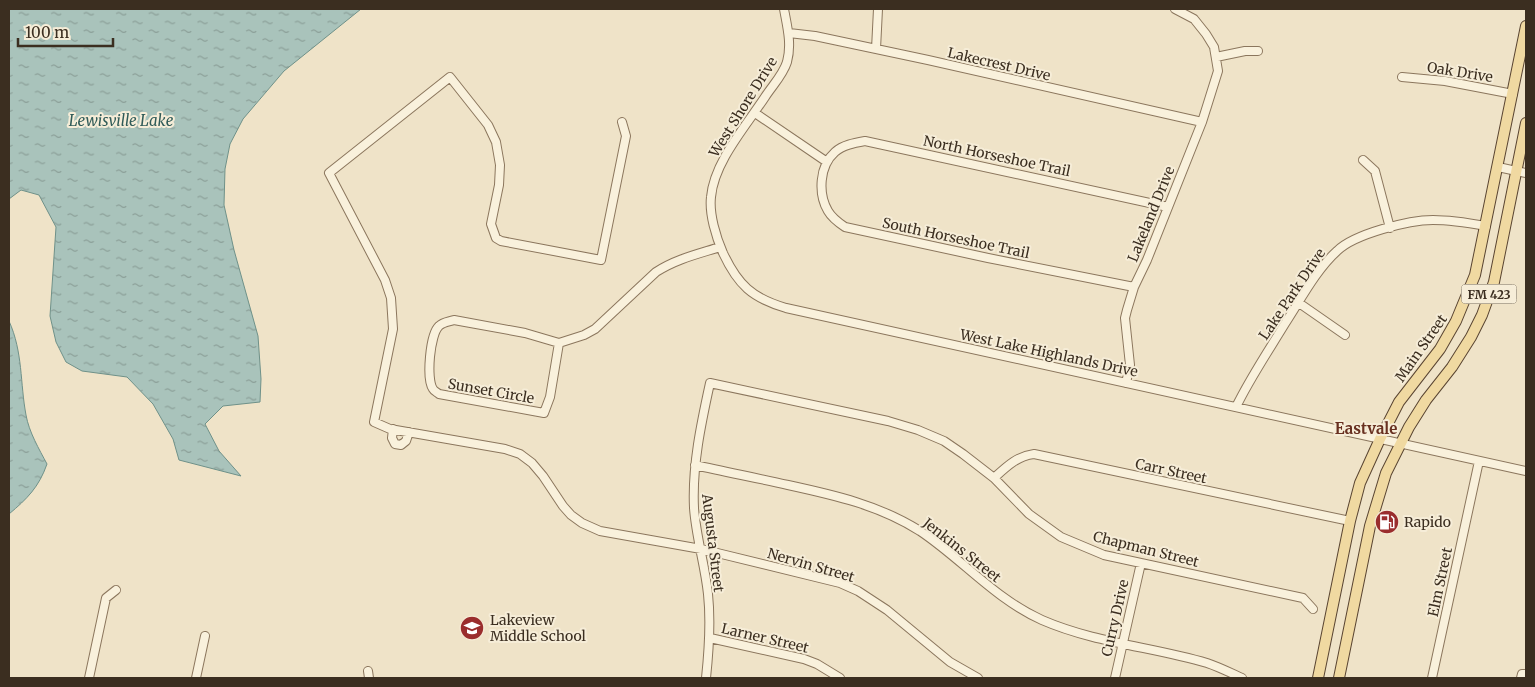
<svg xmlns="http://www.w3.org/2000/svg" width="1535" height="687" font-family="Merriweather,serif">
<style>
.water{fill:url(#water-ripples);stroke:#6f9189}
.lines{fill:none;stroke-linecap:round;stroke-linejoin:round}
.minor-casing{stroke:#8b765d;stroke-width:10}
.major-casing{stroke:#594431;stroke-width:12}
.minor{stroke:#f9f1dc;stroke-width:8}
.major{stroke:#f0d9a1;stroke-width:10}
.labels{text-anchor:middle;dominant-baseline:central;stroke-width:4;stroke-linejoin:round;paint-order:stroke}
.shield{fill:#f6edd8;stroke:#736757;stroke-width:1}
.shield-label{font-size:12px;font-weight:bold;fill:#3b2e20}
.street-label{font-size:14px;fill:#3b2e20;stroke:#f6edd8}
.poi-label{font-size:14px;fill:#3b2e20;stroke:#f6edd8;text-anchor:start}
.water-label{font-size:15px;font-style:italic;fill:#305b58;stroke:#f6edd8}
.neighbourhood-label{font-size:15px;font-weight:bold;fill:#683020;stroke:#f6edd8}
</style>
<defs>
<pattern id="water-ripples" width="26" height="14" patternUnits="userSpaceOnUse" patternTransform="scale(1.25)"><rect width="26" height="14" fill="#a9c3bb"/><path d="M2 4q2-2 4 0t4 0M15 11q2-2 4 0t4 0" fill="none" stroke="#8b9f98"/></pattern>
</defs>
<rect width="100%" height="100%" fill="#efe3c8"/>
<path class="water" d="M9,9H361L284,71L243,119L230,144L225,169L224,205L234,250L258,336L261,379L260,402L223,406L205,424L219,451L241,476L179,460L173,439L153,404L127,377L82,371L66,362L56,342L50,316L56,227L39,195L21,190L9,199Z
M9,321C23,352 20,383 26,415C29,432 39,449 47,464C39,487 27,499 9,514Z"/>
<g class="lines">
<g class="minor-casing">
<path id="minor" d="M784,9C787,26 792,44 787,62C783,75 772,86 765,97C746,126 714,162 711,197C709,214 716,237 723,253C738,285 752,298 786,308L1526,471
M789,33L815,36L928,60L1202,122
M876,49L878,9
M1216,57L1245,51H1258
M1402,77L1445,81L1513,94
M755,113L827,162
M622,122L626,136L601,260L501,241L496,238L491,224L499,185L500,165L496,142L488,125L450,77L329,173L385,280L391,298L393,329L374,422L390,429L505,449L520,454L532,463L543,476L563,506L571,515L582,523L600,531L701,549L840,583L858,591L887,610L950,662L978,678
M1363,160L1375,171L1390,228
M1498,167L1526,173
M1134,287L988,258L845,227C839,223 832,218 828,211C818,194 819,166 835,152C843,145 854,143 865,141L1168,207
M1299,303L1345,335
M454,320L525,333L559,343L550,397L544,413L439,394C438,393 434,391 433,389C426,379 430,334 439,326C443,322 448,322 454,320Z
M559,343L584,335L595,329L656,272C676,259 698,254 720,247
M1126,383L1130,365L1125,318L1127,310L1134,287L1147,260L1202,122L1218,71L1214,47L1206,34L1194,19L1175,9
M1236,407C1250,378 1269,350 1286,322C1301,299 1316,270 1337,251C1354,234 1409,220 1433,220C1451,220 1469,223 1486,226
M393,429L392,438L395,444L401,445L406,441L409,432
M695,465C726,472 757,478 788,485C834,495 879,505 920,531C962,559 995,599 1042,620C1095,643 1153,647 1207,663C1219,667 1231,673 1242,678
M994,478C1006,467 1017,456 1034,454L1350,521
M710,638L804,659L817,664L840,678
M368,671L369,678
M89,678L106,598L116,590
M196,678L205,636
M706,678C709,650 711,622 708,594C705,565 696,537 694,508C692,466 701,424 710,383L888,421L918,430L944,441L963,454L994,478L1029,514L1061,537L1104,555L1303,598L1313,609
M1115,678L1141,563
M1432,678L1479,461
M1521,678L1522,674H1526"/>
</g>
<g class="major-casing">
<path id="major" d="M1318,678L1350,521L1360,483L1380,439L1399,402L1440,349L1456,321L1475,275L1526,26
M1339,678L1370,526L1386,473L1409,427L1426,400L1452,367L1471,337L1482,315L1494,282L1526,123"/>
</g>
<use href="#minor" class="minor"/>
<use href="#major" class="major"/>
</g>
<defs>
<g id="fuel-disc" transform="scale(1.25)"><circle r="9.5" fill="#9a2d2d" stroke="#f6edd8"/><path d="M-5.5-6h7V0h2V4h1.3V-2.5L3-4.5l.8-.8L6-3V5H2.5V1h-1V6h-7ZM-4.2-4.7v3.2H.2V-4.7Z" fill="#fff"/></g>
<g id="school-disc" transform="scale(1.25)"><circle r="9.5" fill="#9a2d2d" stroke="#f6edd8"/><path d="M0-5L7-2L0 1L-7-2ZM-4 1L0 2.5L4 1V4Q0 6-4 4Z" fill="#fff"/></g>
</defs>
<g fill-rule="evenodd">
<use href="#fuel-disc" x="1387" y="522"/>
<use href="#school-disc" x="472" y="628"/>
</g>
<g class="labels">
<rect class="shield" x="1461.5" y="284.5" width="55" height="19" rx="4"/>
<g class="shield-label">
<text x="1489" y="294">FM 423</text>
</g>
<g class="street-label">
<text transform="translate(999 64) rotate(13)">Lakecrest Drive</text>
<text transform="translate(1460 72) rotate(9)">Oak Drive</text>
<text transform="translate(743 107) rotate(-58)">West Shore Drive</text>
<text transform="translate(997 156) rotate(12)">North Horseshoe Trail</text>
<text transform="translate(1151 214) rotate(-68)">Lakeland Drive</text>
<text transform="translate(956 238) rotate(12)">South Horseshoe Trail</text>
<text transform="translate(1292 294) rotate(-56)">Lake Park Drive</text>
<text transform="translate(1421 348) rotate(-55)">Main Street</text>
<text transform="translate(1049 353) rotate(12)">West Lake Highlands Drive</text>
<text transform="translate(491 391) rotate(10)">Sunset Circle</text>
<text transform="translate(1171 471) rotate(12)">Carr Street</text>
<text transform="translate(713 543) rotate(83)">Augusta Street</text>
<text transform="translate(1146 549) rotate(14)">Chapman Street</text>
<text transform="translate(962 550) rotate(38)">Jenkins Street</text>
<text transform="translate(811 565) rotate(16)">Nervin Street</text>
<text transform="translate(1440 582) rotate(-78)">Elm Street</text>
<text transform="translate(1115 618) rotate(-77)">Curry Drive</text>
<text transform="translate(765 638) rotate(13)">Larner Street</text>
</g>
<g class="poi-label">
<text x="1404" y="522">Rapido</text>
<text x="490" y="620">Lakeview<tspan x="490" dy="16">Middle School</tspan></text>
</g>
<g class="water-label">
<text x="121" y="120">Lewisville Lake</text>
</g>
<g class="neighbourhood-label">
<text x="1366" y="428">Eastvale</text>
</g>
</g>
<rect width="1535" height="687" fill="none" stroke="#3b2e20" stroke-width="20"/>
<path d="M18 38v8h95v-8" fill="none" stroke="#3b2e20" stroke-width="2.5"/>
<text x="25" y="38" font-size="15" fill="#3b2e20" stroke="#f6edd8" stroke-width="4" paint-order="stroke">100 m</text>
</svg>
